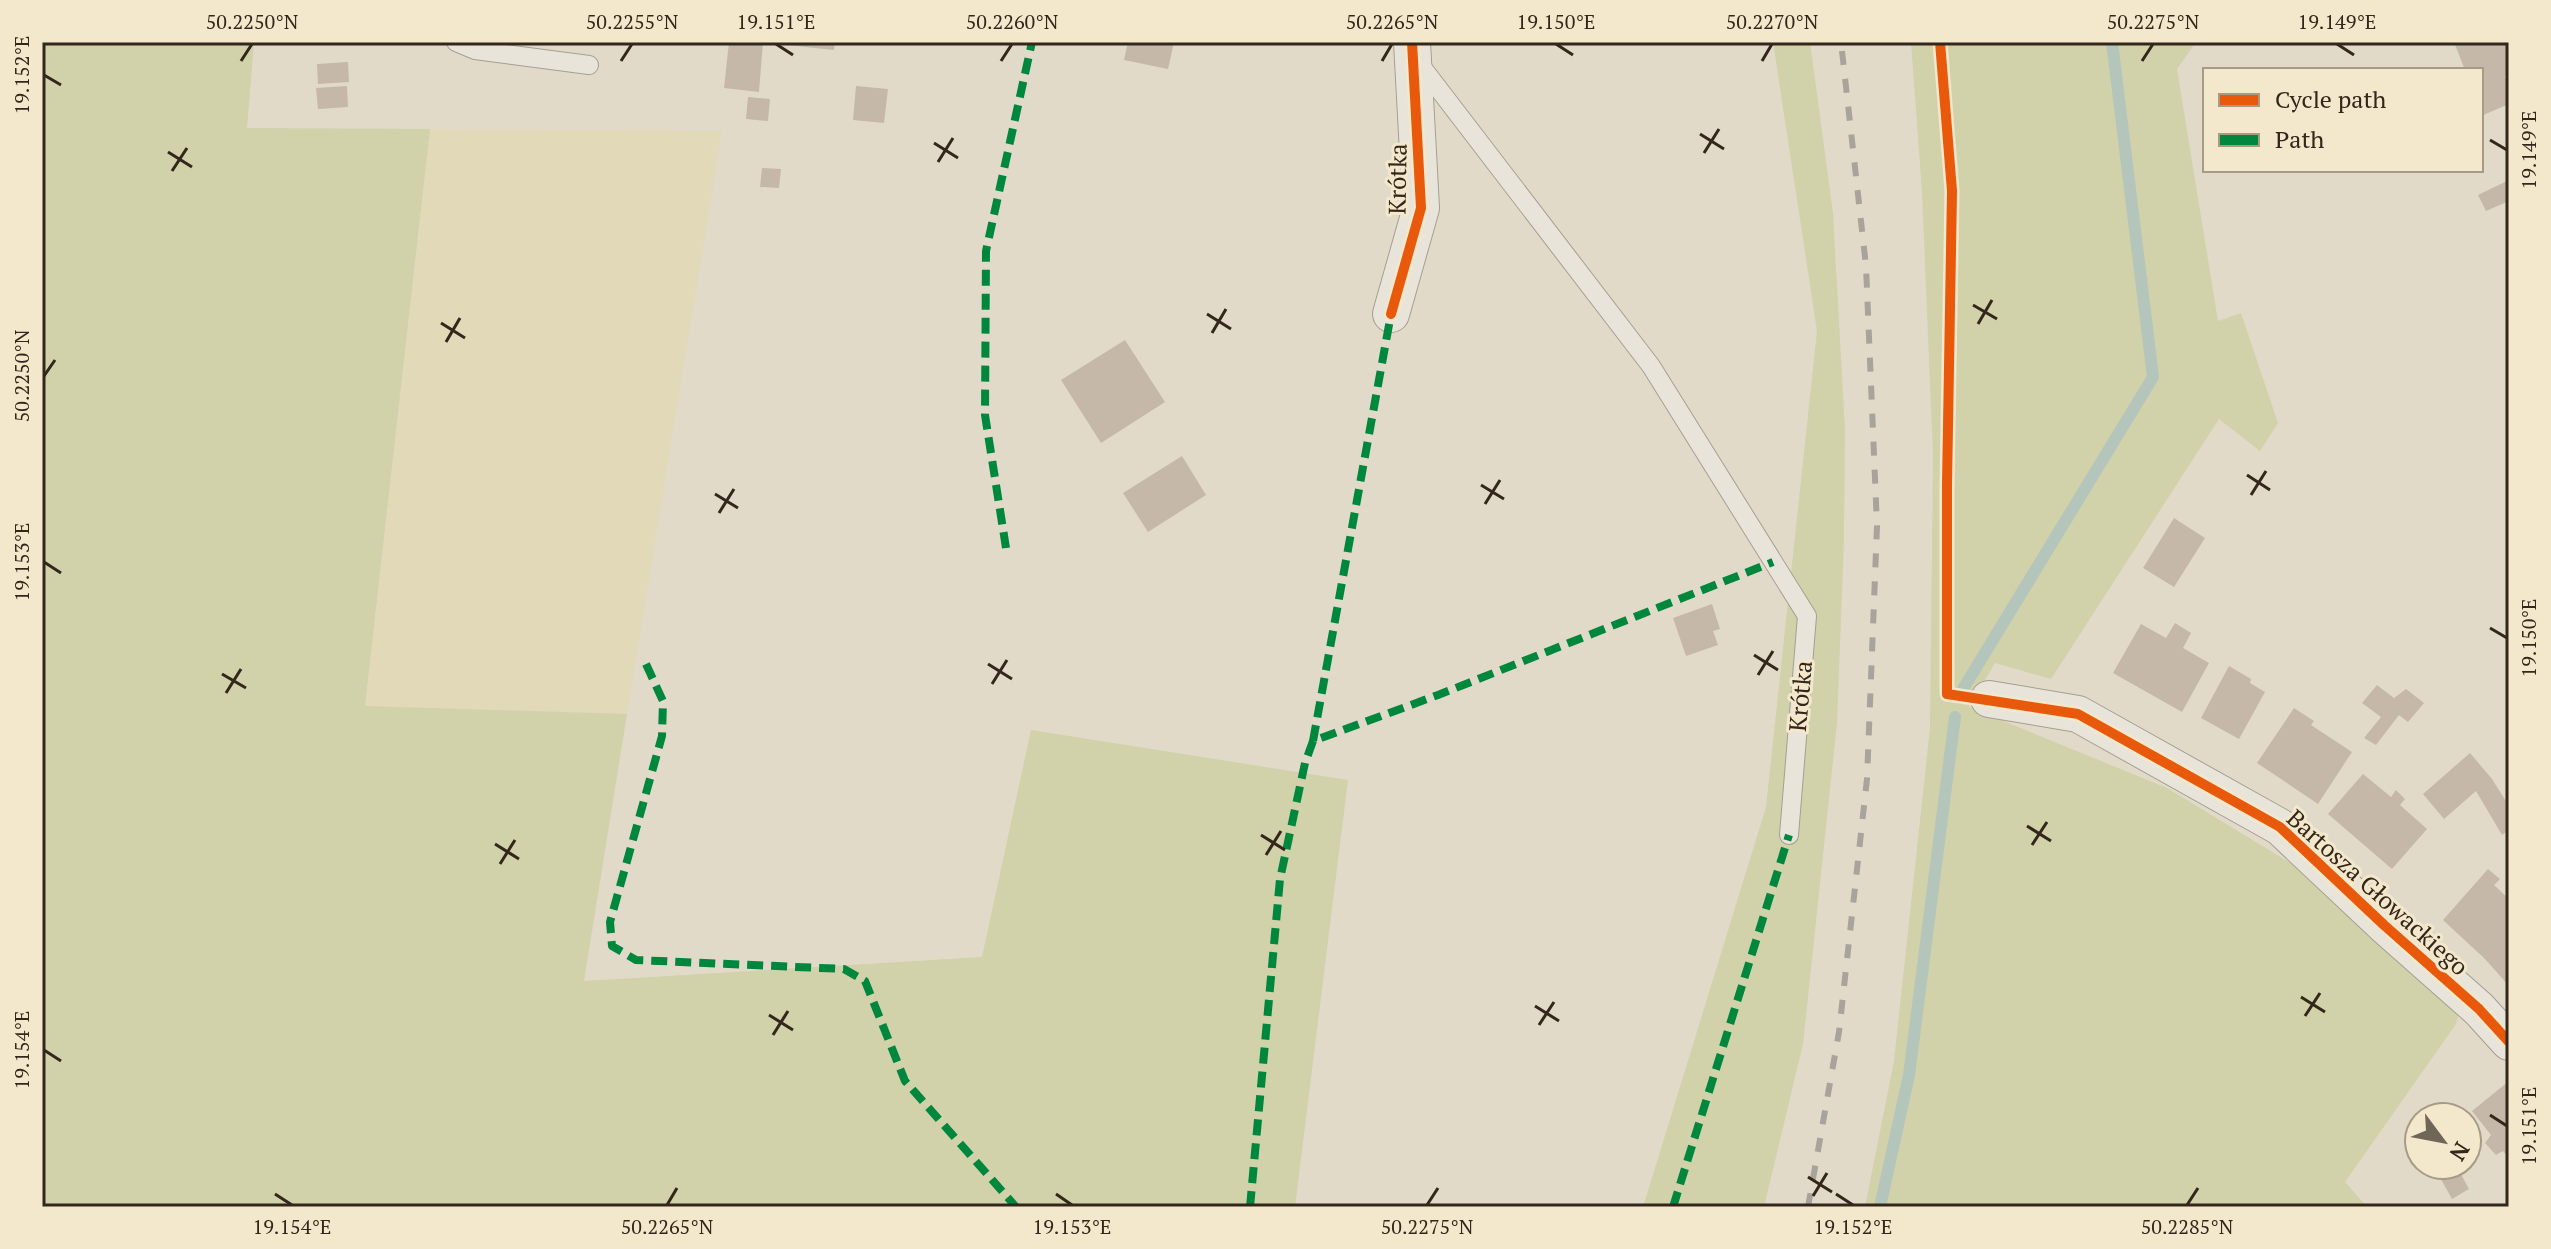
<svg xmlns="http://www.w3.org/2000/svg" width="2551" height="1249" font-family="'PT Serif',serif">
<style>
.farmland{fill:#e1d9b8}
.green{fill:#d1d1aa}
.lines{fill:none;stroke-linecap:round;stroke-linejoin:round}
.stream{stroke:#b4c6bb;stroke-width:12}
.building{fill:#c5b8a9}
.service-casing{stroke:#a69e92;stroke-width:20}
.minor-casing{stroke:#a69e92;stroke-width:38}
.service{stroke:#e9e4da;stroke-width:18}
.minor{stroke:#e9e4da;stroke-width:36}
.rail{stroke:#a8a49b;stroke-width:6;stroke-dasharray:14 14;stroke-linecap:butt}
.quiet{stroke:#00873e;stroke-width:8;stroke-dasharray:16 8;stroke-linecap:butt}
.cycleway-casing{stroke:#f4e8cc;stroke-width:15}
.cycleway{stroke:#e8590c;stroke-width:10}
.ticks{fill:none;stroke:#33271b;stroke-width:3}
.labels{text-anchor:middle;dominant-baseline:central;stroke-width:6;stroke-linejoin:round;paint-order:stroke}
.street-label{font-size:24px;fill:#33271b;stroke:#f4e8cc}
.neatline{fill:none;stroke:#33271b;stroke-width:3}
.ticks-label{font-size:20px;text-anchor:middle;fill:#33271b}
</style>
<rect width="100%" height="100%" fill="#e2dac8"/>
<path class="farmland" d="M430,129L722,131L627,714L365,707Z"/>
<path class="green" d="M42,42H254L247,128L430,129L365,706L627,714L584,981L982,957L1031,730L1348,780L1295,1207H42Z
M1773,42H1810L1833,213L1845,428L1844,540L1837,723L1803,1044L1764,1207H1643L1766,807L1817,331Z
M1911,42H2196L2177,69L2218,321L2241,313L2278,423L2260,451L2219,419L2051,679L1995,663L1969,707L2167,788L2315,878L2460,1008L2456,1024L2345,1182L2367,1207H1865L1894,1061L1930,728L1933,456L1922,192Z"/>
<g class="lines">
<path class="stream" d="M1963,689L2153,377L2112,42
M1880,1207L1909,1075L1955,717"/>
</g>
<path class="building" d="M729,42H763L759,92L724,88Z
M777,42H835L834,50L777,44Z
M1128,42H1174L1168,69L1124,60Z
M2454,42H2509V75L2505,76L2509,87V104L2481,116V70H2465Z
M348,62L349,82L318,84L317,64Z
M347,86L348,107L318,109L316,88Z
M856,86L888,89L884,123L853,120Z
M748,97L770,99L768,121L746,119Z
M762,168L781,169L779,188L760,187Z
M2509,180V201L2486,211L2478,195Z
M1125,340L1165,402L1101,443L1061,380Z
M1182,456L1206,495L1148,532L1123,493Z
M2174,518L2205,538L2174,587L2143,568Z
M1712,604L1720,629L1713,631L1718,645L1686,656L1673,618Z
M2175,623L2191,633L2183,648L2209,663L2182,712L2113,673L2141,624L2166,638Z
M2229,666L2251,679L2250,683L2265,692L2239,739L2201,718Z
M2377,685L2394,698L2406,689L2424,703L2408,722L2399,715L2376,745L2364,738L2381,717L2362,703Z
M2294,708L2314,721L2311,725L2352,752L2318,804L2257,763Z
M2470,753L2492,779L2509,806V830L2502,835L2476,791L2444,819L2423,794Z
M2363,774L2391,797L2396,790L2405,799L2400,805L2427,829L2392,869L2328,814Z
M2488,869L2500,879L2494,885L2509,899V986L2485,959L2443,920Z
M2509,1081V1158L2503,1151L2496,1155L2485,1143L2491,1135L2472,1111Z
M2433,1165H2456L2469,1189L2452,1199Z"/>
<g class="lines">
<g class="service-casing">
<path id="service" d="M456,42L475,50L589,65
M1418,62L1651,366L1807,616L1789,835"/>
</g>
<g class="minor-casing">
<path id="minor" d="M1391,314L1421,208L1412,42
M1989,699L2078,714L2280,827L2384,925L2479,1009L2509,1042"/>
</g>
<use href="#service" class="service"/>
<use href="#minor" class="minor"/>
<path class="rail" d="M1808,1207L1839,1032L1867,779L1877,526L1866,266L1841,42"/>
<path class="quiet" d="M1006,548L985,415L986,251L1032,42
M646,664L663,701L662,736L610,922L612,946L636,960L844,969L865,981L905,1081L1016,1207
M1313,741L1391,314
M1250,1207L1280,879L1305,763L1313,741L1438,695L1773,562
M1673,1207L1789,835"/>
<g class="cycleway-casing">
<path id="cycleway" d="M1940,42L1952,191L1947,485V694L2078,714L2280,827L2384,925L2479,1009L2509,1042
M1391,314L1421,208L1412,42"/>
</g>
<use href="#cycleway" class="cycleway"/>
</g>
<path class="ticks" d="M776,44L793,55M1556,44L1573,55M2337,44L2354,55M241,61L252,44M621,61L632,44M1001,61L1012,44M1382,61L1392,44M1762,61L1772,44M2142,61L2153,44M44,75L61,85M1700,134L1724,149M2490,140L2507,150M934,143L958,158M168,152L192,167M1704,153L1719,129M938,162L953,138M172,171L187,148M1973,305L1997,319M1207,314L1231,329M441,323L465,338M1978,324L1992,300M1212,333L1226,309M446,342L460,318M44,376L55,360M2247,475L2270,490M1481,485L1504,499M715,494L738,508M2251,495L2266,471M1485,504L1500,480M719,513L734,489M44,562L61,573M2490,628L2507,638M1754,655L1778,670M988,664L1012,679M222,674L246,688M1758,675L1773,651M992,684L1007,660M226,693L241,669M2027,826L2051,841M1261,835L1285,850M495,844L519,859M2032,845L2047,822M1266,855L1281,831M500,864L515,840M2301,997L2325,1012M1535,1006L1559,1021M769,1015L793,1030M2305,1016L2320,993M1539,1025L1554,1002M773,1035L788,1011M44,1050L61,1061M2490,1115L2507,1126M1808,1177L1832,1192M275,1194L292,1205M1056,1194L1072,1205M1836,1194L1853,1205M1813,1196L1827,1173M667,1205L677,1188M1427,1205L1438,1188M2187,1205L2198,1188"/>
<g class="labels">
<g class="street-label">
<text transform="translate(1397 179) rotate(-89)">Krótka</text>
<text transform="translate(1800 696) rotate(-85)">Krótka</text>
<text transform="translate(2378 892) rotate(42)">Bartosza Głowackiego</text>
</g>
</g>
<rect width="2551" height="1249" fill="none" stroke="#f4e8cc" stroke-width="88"/>
<rect x="2203" y="68" width="280" height="104" fill="#f4e8cc" stroke="#a79b85" stroke-width="2"/>
<rect x="2219" y="94" width="40" height="12" fill="#e8590c" stroke="#a79b85" stroke-width="2"/>
<text x="2275" y="108" font-size="24" fill="#33271b">Cycle path</text>
<rect x="2219" y="134" width="40" height="12" fill="#00873e" stroke="#a79b85" stroke-width="2"/>
<text x="2275" y="148" font-size="24" fill="#33271b">Path</text>
<g transform="translate(2443 1141) rotate(122)"><circle r="38" fill="#f4e8cc" stroke="#a79b85" stroke-width="2"/>
<path d="M0-6L14 30L0 20L-14 30Z" fill="#706658"/>
<text y="-12" font-size="22" font-weight="bold" text-anchor="middle" fill="#33271b">N</text>
</g>
<rect x="44" y="44" width="2463" height="1161" class="neatline"/>
<g class="ticks-label">
<text x="252" y="29">50.2250°N</text>
<text x="632" y="29">50.2255°N</text>
<text x="776" y="29">19.151°E</text>
<text x="1012" y="29">50.2260°N</text>
<text x="1392" y="29">50.2265°N</text>
<text x="1556" y="29">19.150°E</text>
<text x="1772" y="29">50.2270°N</text>
<text x="2153" y="29">50.2275°N</text>
<text x="2337" y="29">19.149°E</text>
<text transform="translate(22 75) rotate(-90)" y="7">19.152°E</text>
<text transform="translate(2529 150) rotate(-90)" y="7">19.149°E</text>
<text transform="translate(22 376) rotate(-90)" y="7">50.2250°N</text>
<text transform="translate(22 562) rotate(-90)" y="7">19.153°E</text>
<text transform="translate(2529 638) rotate(-90)" y="7">19.150°E</text>
<text transform="translate(22 1050) rotate(-90)" y="7">19.154°E</text>
<text transform="translate(2529 1126) rotate(-90)" y="7">19.151°E</text>
<text x="292" y="1234">19.154°E</text>
<text x="667" y="1234">50.2265°N</text>
<text x="1072" y="1234">19.153°E</text>
<text x="1427" y="1234">50.2275°N</text>
<text x="1853" y="1234">19.152°E</text>
<text x="2187" y="1234">50.2285°N</text>
</g>
</svg>
